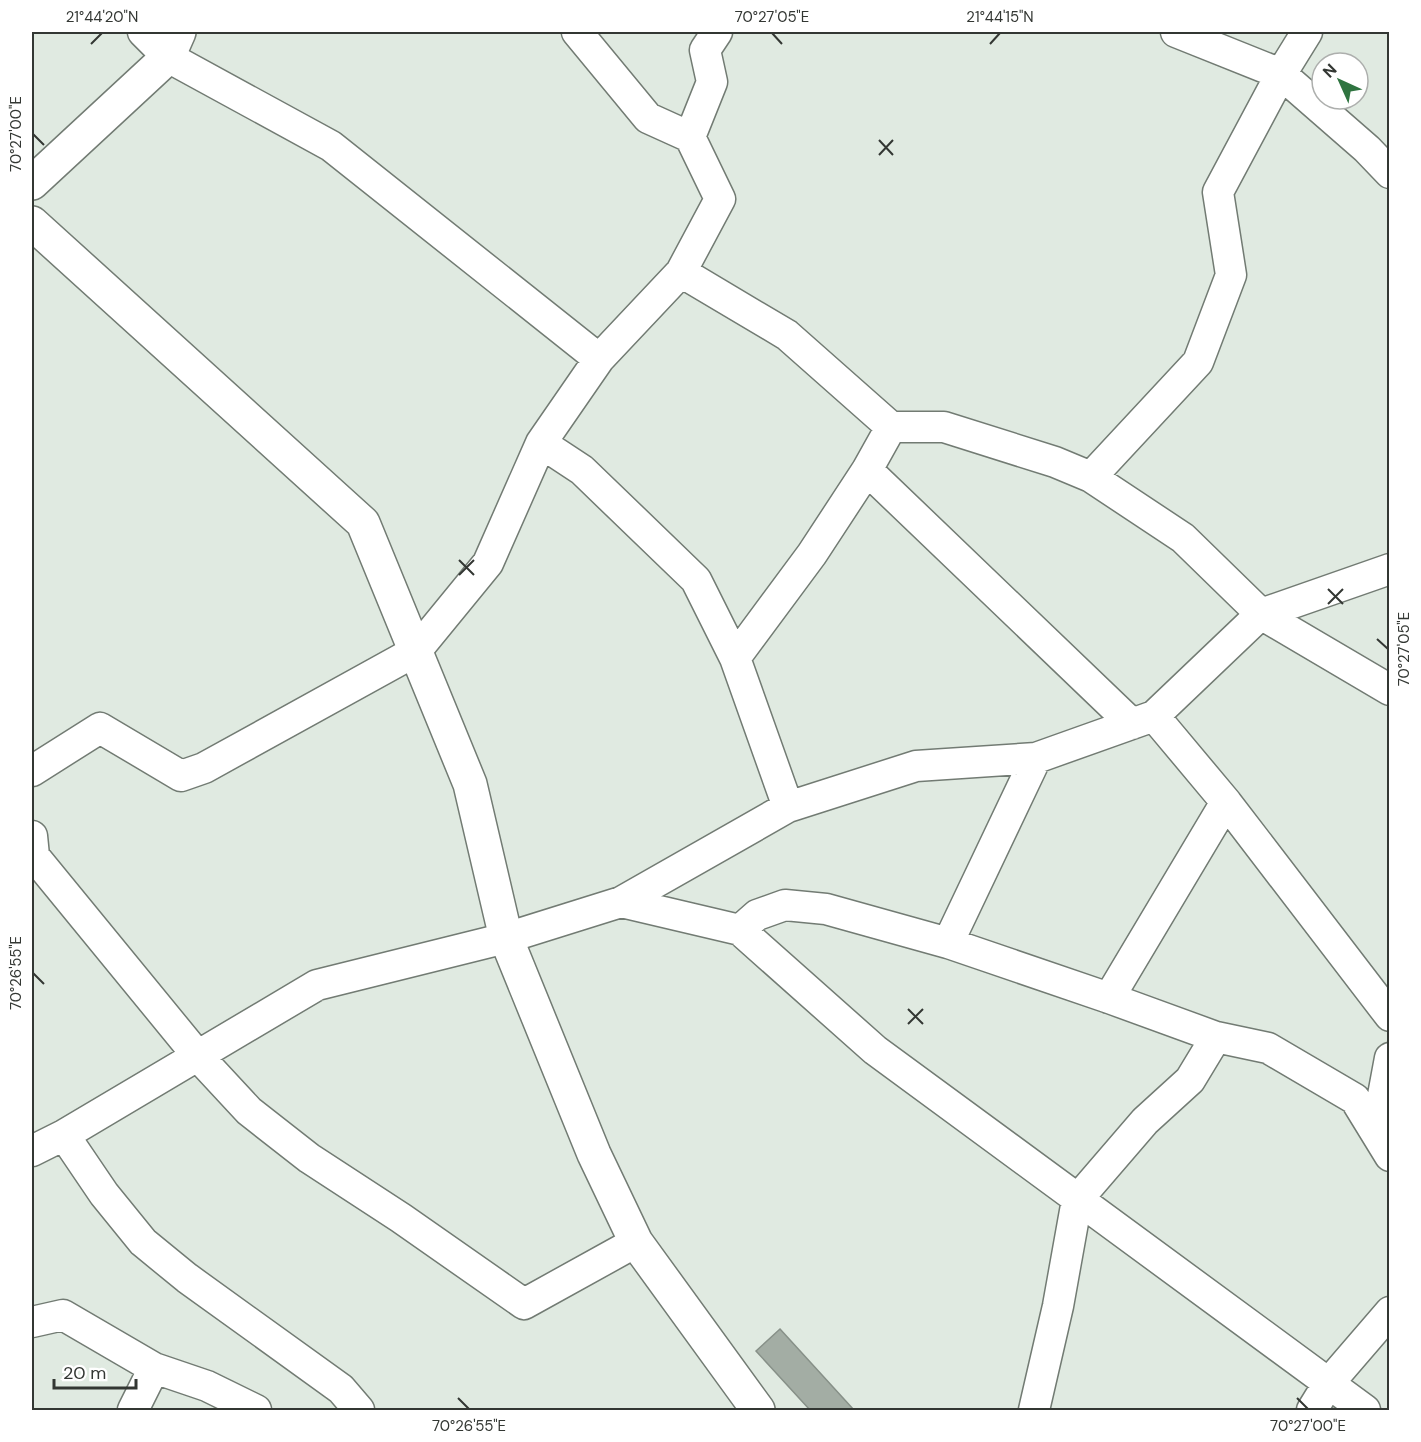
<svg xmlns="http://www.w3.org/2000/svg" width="1421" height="1442" font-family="'DM Sans',sans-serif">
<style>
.building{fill:#a3ada4;stroke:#879088;stroke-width:1.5}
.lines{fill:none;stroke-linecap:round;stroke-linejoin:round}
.minor-casing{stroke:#727b73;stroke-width:33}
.tertiary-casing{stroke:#727b73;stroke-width:36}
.minor{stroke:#fff;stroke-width:30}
.tertiary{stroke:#fff;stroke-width:33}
.ticks{fill:none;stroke:#333733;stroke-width:2}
.neatline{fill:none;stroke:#333733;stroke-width:2}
.ticks-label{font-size:15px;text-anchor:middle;fill:#333733}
</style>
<rect width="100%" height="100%" fill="#e0eae1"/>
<path class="building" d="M780,1329L854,1410H810L756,1351Z"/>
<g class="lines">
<g class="minor-casing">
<path id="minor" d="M143,32L168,57L331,146L599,359
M577,32L648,118L690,137
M1176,32L1281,74L1367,149L1390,173
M681,272L787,335L891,427H944L1055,462L1091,477L1183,538L1261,614L1390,690
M541,443L582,470L696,580L735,658L788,807
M867,470L1132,724
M1091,477L1198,362L1231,275L1218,192L1281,74L1307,32
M735,658L812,554L867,470L891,427
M1154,716L1226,802L1390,1016
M1036,758L948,943L1109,998L1216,1037L1268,1048L1355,1099L1390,1156
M32,771L100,728L181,776L204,768L416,651L488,563L541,443L599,359L681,272L720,199L690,137L712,82L705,50L717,32
M32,836L34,856L197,1055L249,1111L309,1158L401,1218L524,1304L636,1242
M621,902L788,807L916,766L1036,758L1154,716L1261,614L1390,569
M740,930L757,915L785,905L826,909L948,943
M1109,998L1226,802
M1376,1133L1390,1058
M64,1135L104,1194L143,1242L187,1278L341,1389L359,1410
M32,1151L64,1135L317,985L506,938L621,902L740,930L875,1050L1365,1410
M32,1322L63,1315L154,1368L133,1410
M154,1368L207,1386L256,1410
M1034,1410L1058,1306L1077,1200L1145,1121L1190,1080L1216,1037
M1312,1410L1328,1384L1390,1312"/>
</g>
<g class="tertiary-casing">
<path id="tertiary" d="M32,183L168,57L179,32
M32,223L363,523L470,784L506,938L594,1154L636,1242L758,1410"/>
</g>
<use href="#minor" class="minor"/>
<use href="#tertiary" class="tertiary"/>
</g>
<path class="ticks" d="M772,33L782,44M91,44L102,33M990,44L1000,33M33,134L44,145M879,140L893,155M879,155L893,140M459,560L474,575M459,575L474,560M1328,589L1343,604M1328,604L1343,589M1377,639L1388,649M33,973L44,984M908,1009L923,1024M908,1024L923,1009M458,1398L469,1409M1297,1398L1308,1409"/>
<rect width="1421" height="1442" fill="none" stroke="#ffffff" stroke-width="66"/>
<g transform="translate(1340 81) rotate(315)"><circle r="28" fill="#ffffff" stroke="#adafad" stroke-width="1.5"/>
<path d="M0-4.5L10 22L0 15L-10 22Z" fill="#2f7440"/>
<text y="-9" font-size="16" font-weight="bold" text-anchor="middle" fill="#333733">N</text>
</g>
<path d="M54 1379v9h82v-9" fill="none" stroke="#333733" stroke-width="3"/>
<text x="63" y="1379" font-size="18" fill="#333733" stroke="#ffffff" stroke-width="4.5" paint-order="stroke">20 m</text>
<rect x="33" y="33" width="1355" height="1376" class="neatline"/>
<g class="ticks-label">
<text x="102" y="22">21°44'20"N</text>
<text x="772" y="22">70°27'05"E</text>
<text x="1000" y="22">21°44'15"N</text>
<text transform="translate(16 134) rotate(-90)" y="5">70°27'00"E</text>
<text transform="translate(1404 649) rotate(-90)" y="5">70°27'05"E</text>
<text transform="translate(16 973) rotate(-90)" y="5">70°26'55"E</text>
<text x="469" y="1431">70°26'55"E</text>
<text x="1308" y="1431">70°27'00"E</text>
</g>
</svg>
